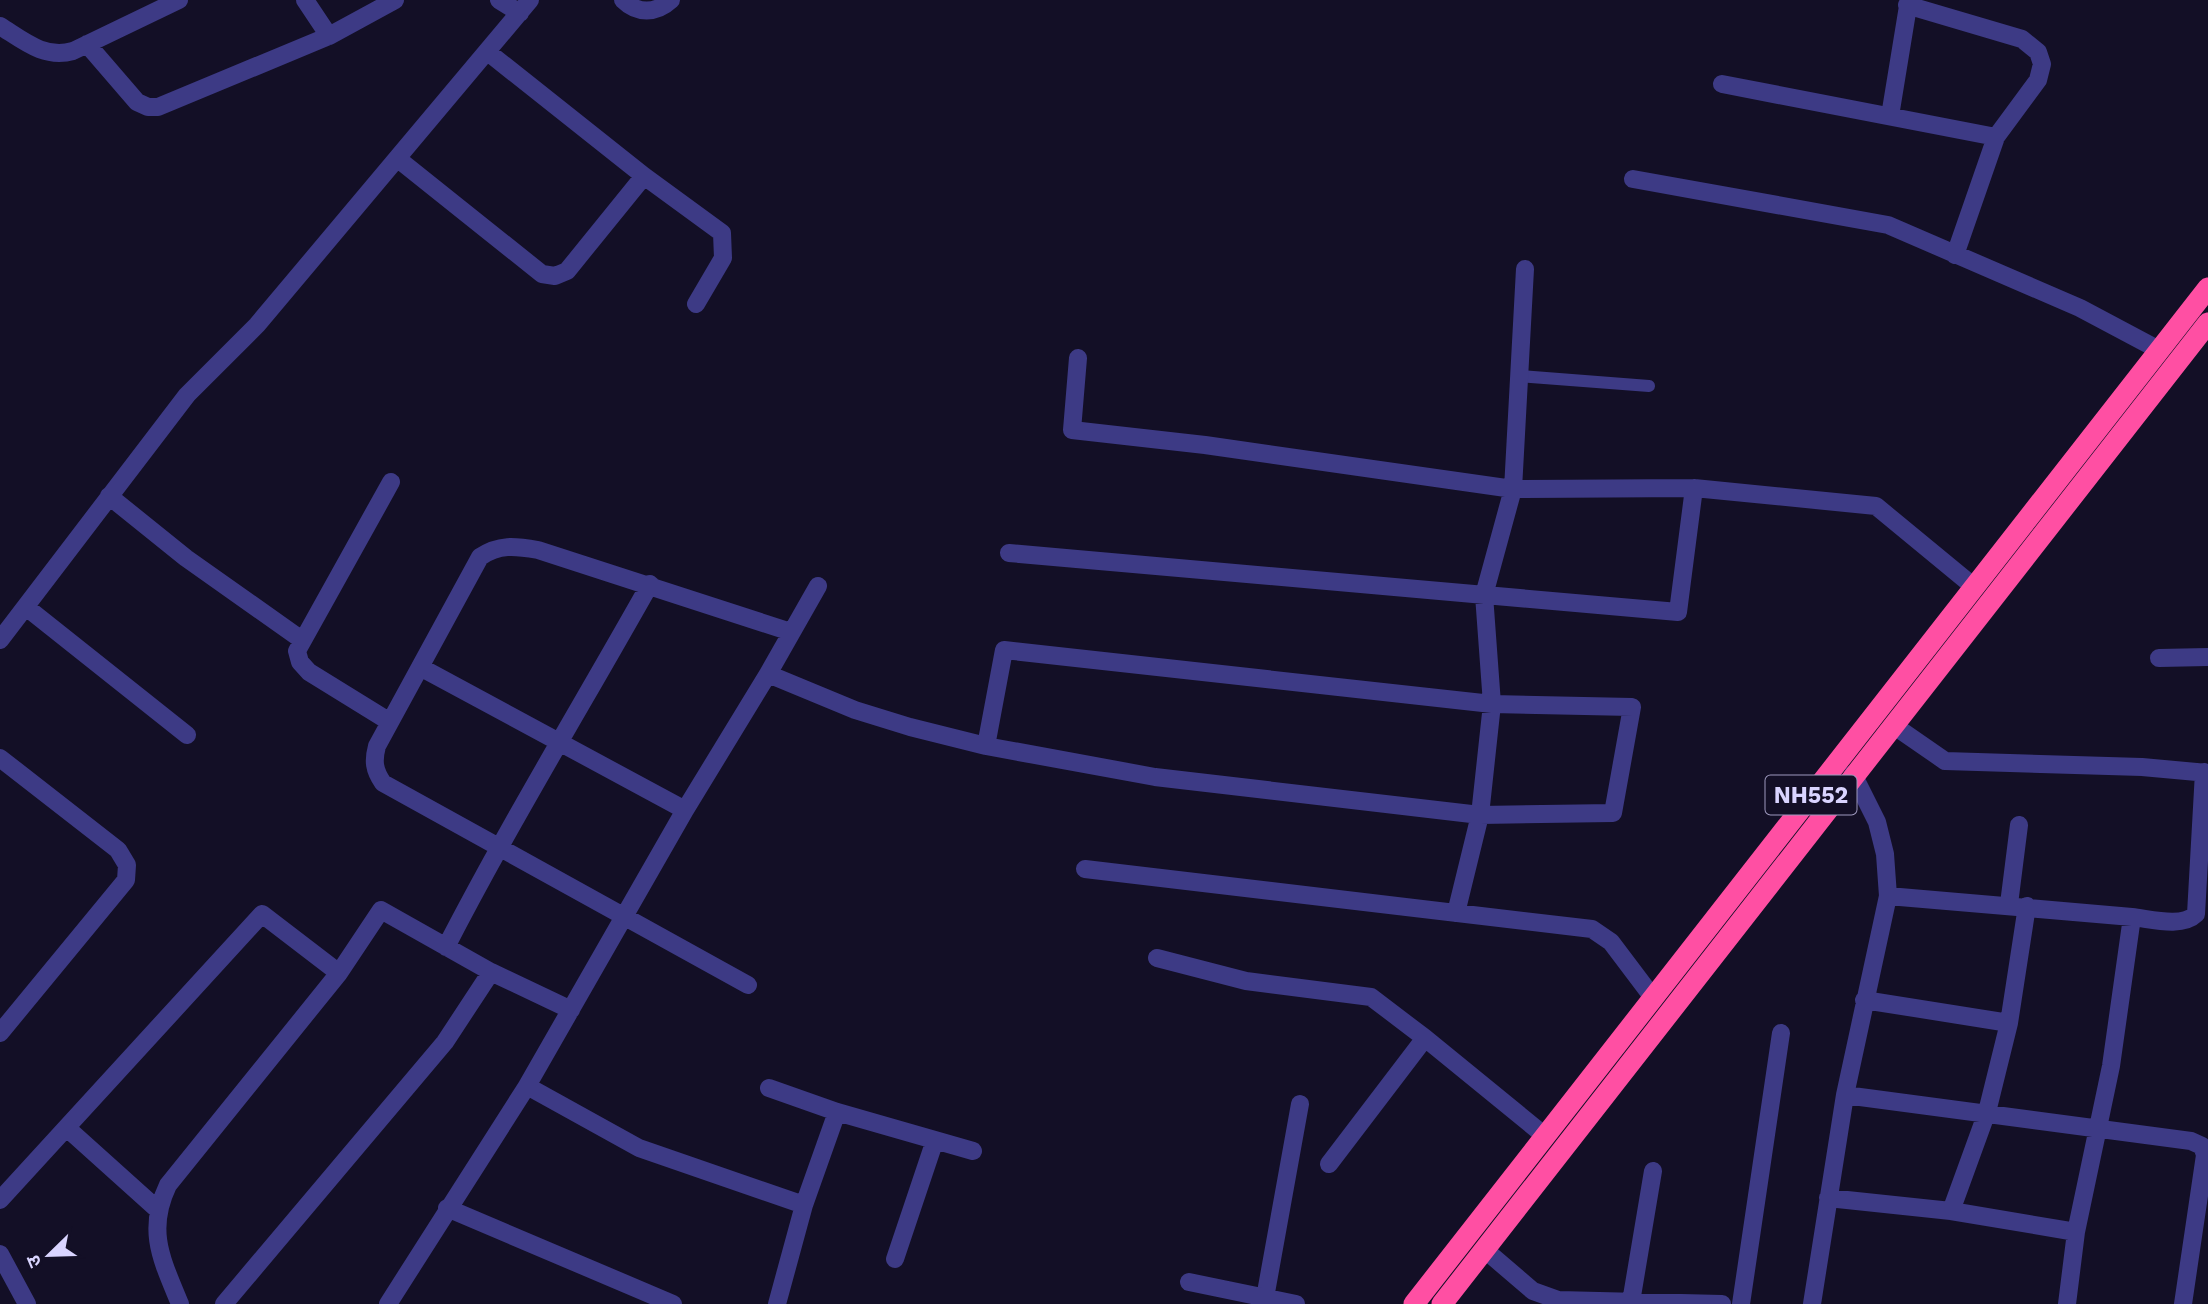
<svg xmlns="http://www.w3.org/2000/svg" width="2208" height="1304" font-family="'Work Sans','Noto Sans Devanagari',sans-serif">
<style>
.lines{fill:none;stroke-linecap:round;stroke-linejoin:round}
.lane{stroke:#3d3a85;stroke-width:12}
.street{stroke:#3d3a85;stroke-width:18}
.highway{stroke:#ff4fa3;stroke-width:21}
.labels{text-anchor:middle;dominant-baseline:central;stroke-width:5;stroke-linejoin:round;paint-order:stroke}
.shield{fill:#130f26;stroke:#9e99be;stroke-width:2}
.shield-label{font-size:23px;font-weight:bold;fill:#d9d4ff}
</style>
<rect width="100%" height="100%" fill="#130f26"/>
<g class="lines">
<path class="lane" d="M1519,376L1649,386"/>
<path class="street" d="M305,0L329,36
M499,0L520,13
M623,0C637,14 656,14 671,0
M1907,5L2022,39L2038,52L2042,64L2038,80L1996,137L1955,255
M0,26C24,41 44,59 73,51L179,0
M87,44L137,102L148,107H158L329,36L395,0
M489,53L644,176L722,233L723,258L696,304
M1722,84L1996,137
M1890,116L1909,0
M398,159L542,274L555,276L567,271L644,176
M1633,179L1888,225L2080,308L2159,350
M1078,358L1072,430L1205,445L1513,489L1694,488L1876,506L1973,586
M109,496L186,558L302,640
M1009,553L1678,612L1694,488
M26,607L187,735
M0,640L187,395L257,325L530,0
M2159,658L2208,657
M420,667L685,810
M768,674L818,586
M390,722L309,672L300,662L297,651L391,482
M1893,725L1945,761L2142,767L2208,773
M0,758L118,850L127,865L126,880L0,1033
M1085,869L1592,929L1611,942L1654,999
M1888,896L2132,917L2111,1066L2076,1232L2067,1304
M2009,904L2019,825
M1456,913L1480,815L1492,704L1484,595L1513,489L1525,269
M2132,917C2151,919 2182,928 2196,914L2204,772
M446,947C510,823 582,705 650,584
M1157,958L1246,981L1371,997L1425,1038
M491,972L571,1010
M748,985L383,783C374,770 373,761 377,746L480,557C499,544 515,546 538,550L791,632
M1864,1000L2009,1023
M527,1086L685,810L768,674L855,710L910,727L986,746L1155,777L1480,815L1613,813L1632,707L1492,704L1004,650L986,746
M769,1088L837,1112L973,1151
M1845,1095L2191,1141L2202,1146L2205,1155L2183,1304
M68,1129L157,1209
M1329,1164L1425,1038L1545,1136
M1828,1198L1951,1211L2076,1232
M0,1200L262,914L339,973L168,1185C146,1231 162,1260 180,1304
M804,1205L837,1112
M447,1208L673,1304
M1951,1211L1987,1112L2009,1023L2027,906
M1484,1249L1533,1291L1558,1300L1722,1304
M0,1254L27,1304
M895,1259L935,1140
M1189,1282L1296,1304
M1265,1298L1300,1104
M1631,1302L1653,1171
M224,1304L445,1042L491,972L381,910L339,973
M388,1304L527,1086L639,1148L804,1205L777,1304
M1741,1304L1781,1033
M1812,1304L1845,1095L1888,896L1885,854L1877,822L1853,774"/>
<path class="highway" d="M1414,1304L2208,288
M1442,1304L2208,323"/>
</g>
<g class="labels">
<rect class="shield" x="1765.5" y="775.5" width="91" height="39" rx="5"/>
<g class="shield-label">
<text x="1811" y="795">NH552</text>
</g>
</g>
<g transform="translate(49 1255) rotate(247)" stroke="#130f26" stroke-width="5" paint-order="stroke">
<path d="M0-5L12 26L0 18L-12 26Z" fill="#d9d4ff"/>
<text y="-10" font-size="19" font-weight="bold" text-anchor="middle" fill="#d9d4ff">उ</text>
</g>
</svg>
